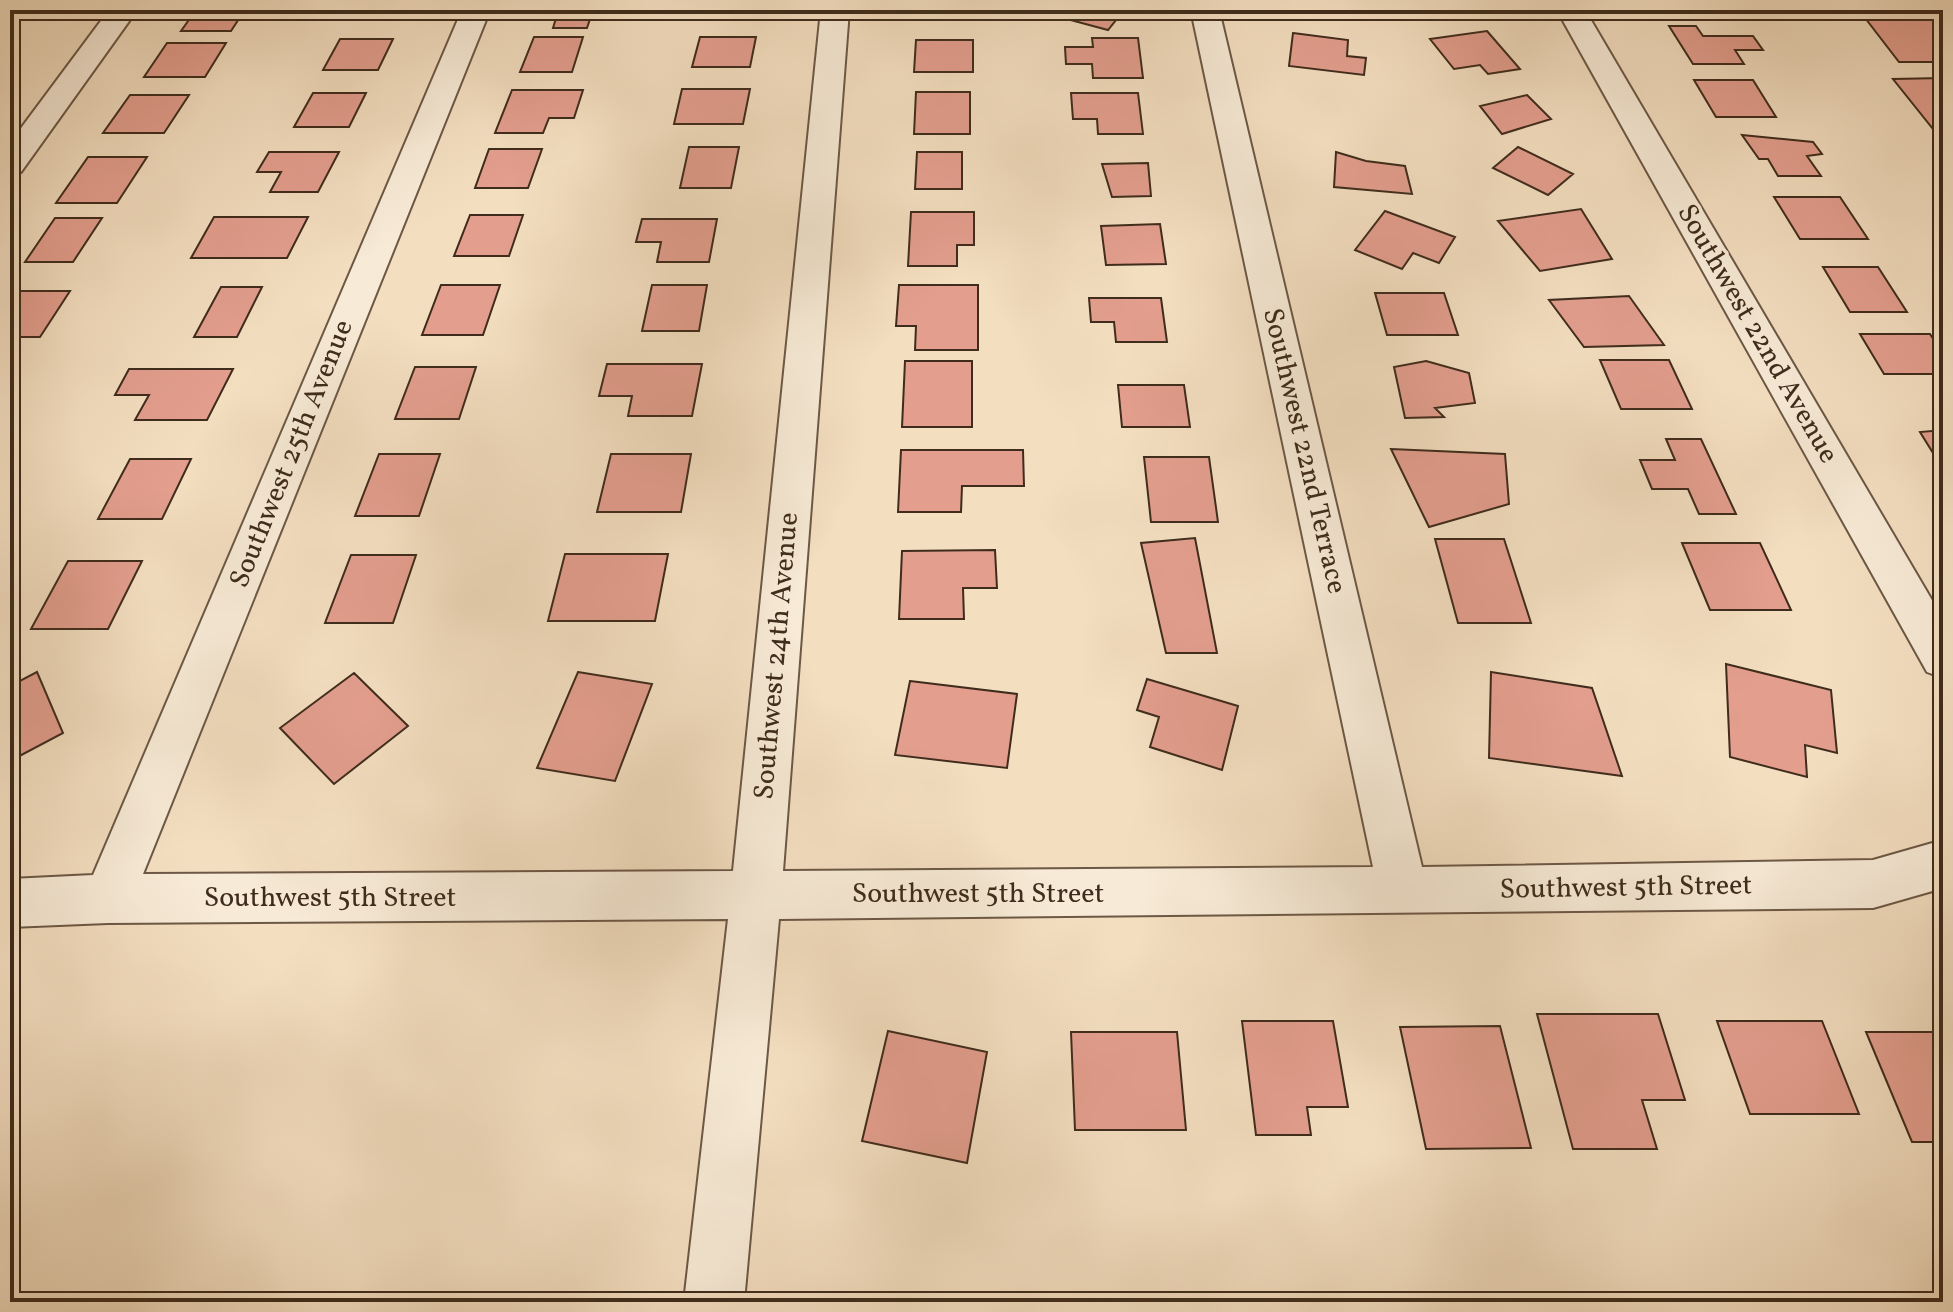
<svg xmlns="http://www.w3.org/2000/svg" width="1953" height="1312" font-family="Vollkorn,serif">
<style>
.building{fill:#e39e8e;stroke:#3f2c1c;stroke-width:2}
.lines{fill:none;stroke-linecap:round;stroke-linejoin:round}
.street-casing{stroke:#6c5845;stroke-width:4}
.street{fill:#f7ead6;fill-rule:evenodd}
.labels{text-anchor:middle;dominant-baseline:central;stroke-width:7;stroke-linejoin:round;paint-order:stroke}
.street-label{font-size:28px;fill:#3f2c1c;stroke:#f7ead6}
</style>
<rect width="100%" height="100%" fill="#f3dec0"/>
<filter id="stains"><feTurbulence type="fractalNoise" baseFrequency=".0025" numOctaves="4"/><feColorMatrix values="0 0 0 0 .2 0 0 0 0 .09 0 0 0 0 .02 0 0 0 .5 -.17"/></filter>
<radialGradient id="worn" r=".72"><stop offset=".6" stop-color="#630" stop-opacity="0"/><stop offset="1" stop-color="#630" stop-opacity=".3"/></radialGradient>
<path class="building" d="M196,10H268L244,11L231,31H181Z
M353,10H403L399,18H348Z
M538,10H593L587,28H553L557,15H537Z
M717,10H759L758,17H716Z
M1051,10H1124L1108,30L1048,14Z
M1669,10H1712L1714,14H1672Z
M1859,10H1912L1919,18H1943V62H1899Z
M1669,26H1696L1703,36H1753L1763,50H1735L1744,64H1693Z
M1487,31L1520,69L1488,74L1480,65L1454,69L1430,39Z
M1293,33L1348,40L1347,56L1366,58L1364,75L1289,66Z
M534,37H583L572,72H520Z
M700,37H756L750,67H692Z
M1092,38H1138L1143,78H1093L1092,64H1066L1065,47H1093Z
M340,39H393L378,70H323Z
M916,40H973V72H914Z
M167,43H226L205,77H144Z
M1943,78V129H1933L1893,79Z
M1694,80H1753L1776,117H1716Z
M682,89H750L743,124H674Z
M512,90H583L574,118H549L543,133H495Z
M916,92H970V134H914Z
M313,93H366L349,127H294Z
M1071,93H1138L1143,134H1098L1097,119H1073Z
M130,95H189L164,133H103Z
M1527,95L1551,119L1502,134L1480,106Z
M1742,135L1813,142L1822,154L1807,156L1821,176H1778L1768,159H1759Z
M689,147H739L731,188H680Z
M1518,147L1573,174L1548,195L1493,168Z
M489,149H542L528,188H475Z
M269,152H339L318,192H270L281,172H257Z
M917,152H962V189H915Z
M1336,152L1366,161L1405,166L1412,194L1334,187Z
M88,157H147L117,203H56Z
M1148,163L1151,196L1112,197L1102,164Z
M1774,197H1840L1868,239H1800Z
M1581,209L1612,259L1540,271L1498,221Z
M1385,211L1455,237L1439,263L1413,253L1402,269L1355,250Z
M911,212H974V245H957V266H908Z
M470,215H523L509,256H454Z
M214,217H308L287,258H191Z
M55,218H102L73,262H25Z
M642,219H717L709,262H657L661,242H636Z
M1160,224L1166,264L1106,265L1101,226Z
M1823,267H1878L1907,312H1850Z
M441,285H500L483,335H422Z
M652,285H707L699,331H642Z
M899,285H978V350H915L916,326H896Z
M221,287H262L237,337H194Z
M10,291H70L40,337H10Z
M1375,293H1444L1458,335H1387Z
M1629,296L1664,345L1584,347L1549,300Z
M1089,298H1161L1167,342H1116L1114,322H1091Z
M1860,334H1930L1943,354V374H1884Z
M1600,360H1669L1692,409H1621Z
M905,361H972V427H902Z
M1426,361L1469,373L1475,403L1435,408L1444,417L1405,418L1394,367Z
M607,364H702L692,416H628L632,396H599Z
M415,367H476L459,419H395Z
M129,369H233L207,420H135L149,395H115Z
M1118,385H1184L1190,427H1122Z
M1943,430V469L1920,432Z
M1666,439H1701L1736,514H1699L1688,489H1652L1640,460H1675Z
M1391,449L1505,454L1509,504L1429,527Z
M901,450H1023L1024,486H962L961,512H898Z
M379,454H440L419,516H355Z
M611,454H691L681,512H597Z
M1144,457H1209L1218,522H1151Z
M130,459H191L162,519H98Z
M1195,538L1217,653H1166L1141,543Z
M1435,539H1504L1531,623H1458Z
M1682,543H1760L1791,610H1710Z
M995,550L997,588H963L964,619H899L902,551Z
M565,554H668L655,621H548Z
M351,555H416L393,623H325Z
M68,561H142L108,629H31Z
M1726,664L1831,690L1837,753L1805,745L1807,777L1730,757Z
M37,672L63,733L10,761V686Z
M578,672L652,684L615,781L537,768Z
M1491,672L1592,688L1622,776L1489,758Z
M354,673L408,726L334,784L280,728Z
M1147,679L1238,706L1222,770L1150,747L1159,717L1137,710Z
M910,681L1017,694L1007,768L895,755Z
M1537,1014H1658L1685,1100H1642L1657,1149H1573Z
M1242,1021H1333L1348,1107H1307L1311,1135H1256Z
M1717,1021H1822L1859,1114H1750Z
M1500,1026L1531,1148L1426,1149L1400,1027Z
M888,1031L987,1052L967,1163L862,1141Z
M1071,1032H1177L1186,1130H1075Z
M1866,1032H1943V1142H1912Z"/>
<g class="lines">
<g class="street-casing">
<path id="street" d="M109,10H137L21,172L10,175V143Z
M462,10H490L143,874L733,871L821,10H849L783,871L1373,867L1191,10H1219L1422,867L1873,860L1943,840V888L1873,908L779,919L744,1302H684L728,919L108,923L10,927V879L93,875Z
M1557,10H1585L1943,619V678L1927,672Z"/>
</g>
<use href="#street" class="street"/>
</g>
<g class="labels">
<g class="street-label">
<text transform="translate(1757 334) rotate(60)">Southwest 22nd Avenue</text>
<text transform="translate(1304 451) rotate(77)">Southwest 22nd Terrace</text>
<text transform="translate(292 454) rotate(-68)">Southwest 25th Avenue</text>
<text transform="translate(777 656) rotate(-85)">Southwest 24th Avenue</text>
<text transform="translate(1626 888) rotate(-1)">Southwest 5th Street</text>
<text x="978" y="894">Southwest 5th Street</text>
<text x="330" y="898">Southwest 5th Street</text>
</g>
</g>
<rect width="1953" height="1312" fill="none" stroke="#f3dec0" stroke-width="40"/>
<rect x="12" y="12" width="1929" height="1288" fill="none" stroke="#3f2c1c" stroke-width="4"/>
<rect x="20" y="20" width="1913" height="1272" fill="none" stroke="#3f2c1c" stroke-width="2"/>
<rect width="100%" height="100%" filter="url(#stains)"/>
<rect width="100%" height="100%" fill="url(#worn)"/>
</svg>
